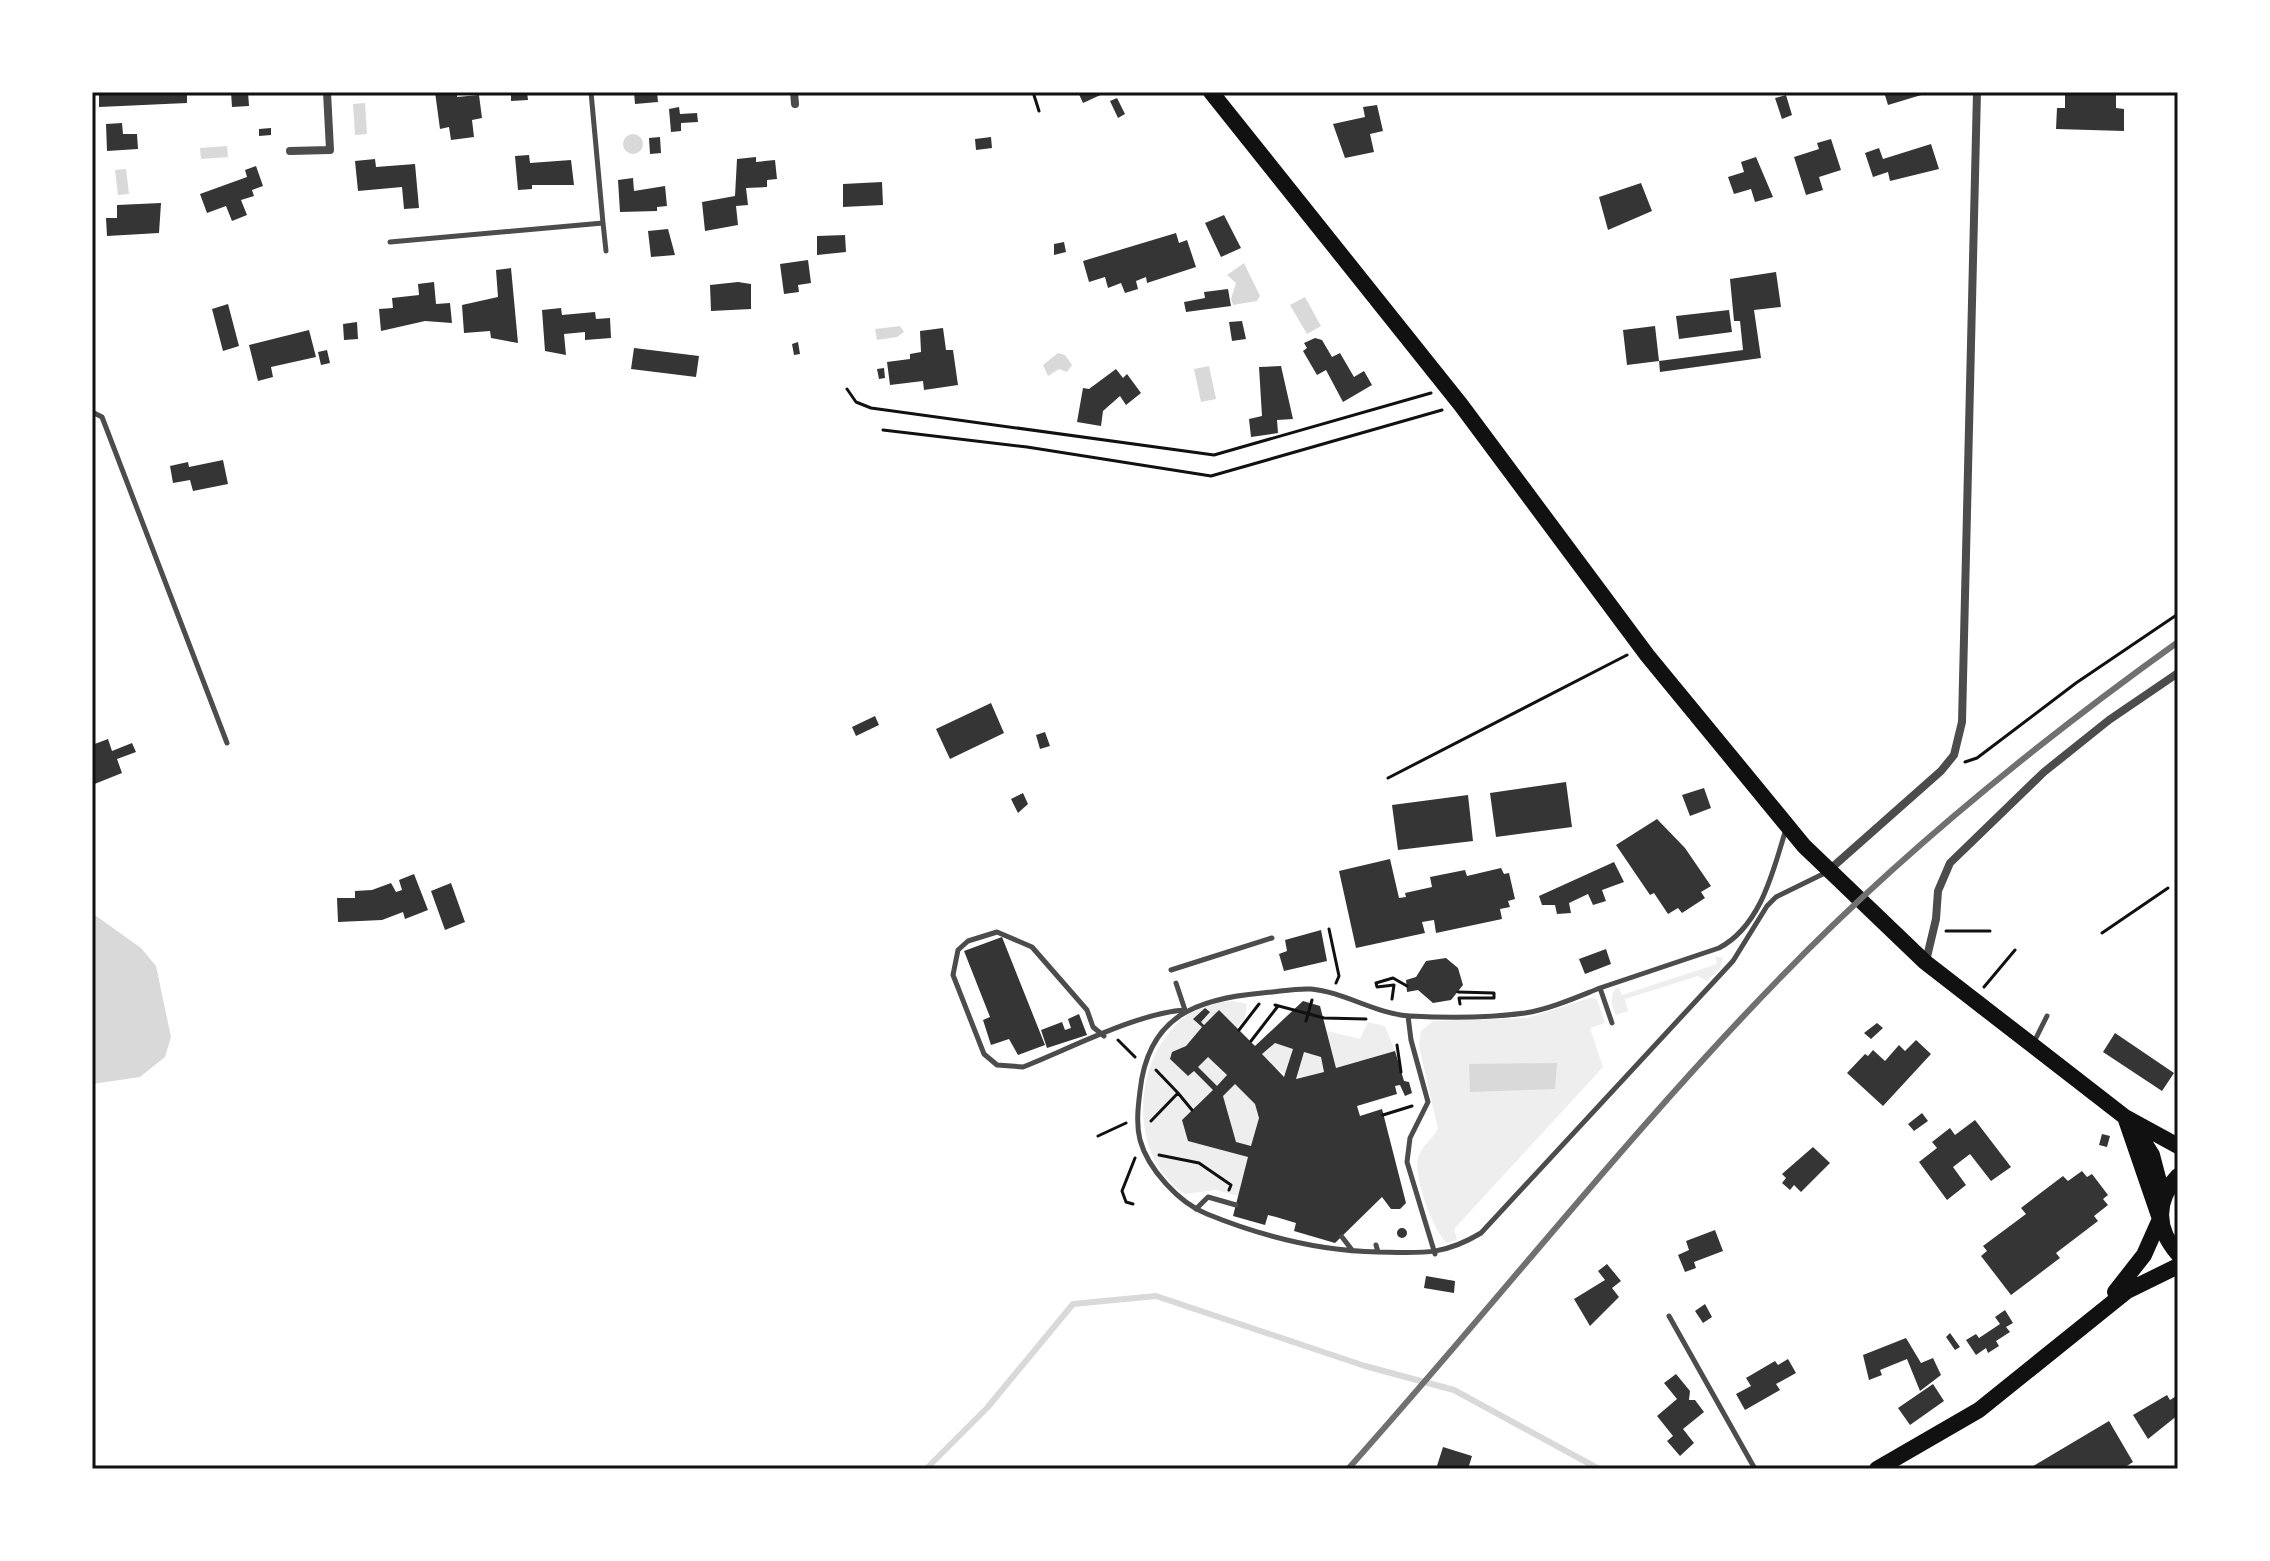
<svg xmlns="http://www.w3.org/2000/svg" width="2270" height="1561" font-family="Merriweather,serif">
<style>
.green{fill:#eee}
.water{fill:#d9d9d9}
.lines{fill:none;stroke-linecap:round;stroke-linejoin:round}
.stream{stroke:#d9d9d9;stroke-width:6}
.building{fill:#353535;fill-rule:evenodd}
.path{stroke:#111;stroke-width:3}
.service{stroke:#4c4c4c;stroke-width:5}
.minor{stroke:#4c4c4c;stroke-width:8}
.secondary{stroke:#111;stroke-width:16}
.rail{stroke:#707070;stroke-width:6}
.neatline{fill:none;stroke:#111;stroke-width:3}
</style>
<rect width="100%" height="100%" fill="#fff"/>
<path class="green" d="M1715,956L1723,958L1720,968L1707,981L1698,976L1625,999L1628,1011L1616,1015C1611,1006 1610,998 1615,989L1619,988L1622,995L1717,964Z
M1590,998L1597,999L1605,1023L1590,1028L1603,1067L1454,1229L1457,1240L1447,1243C1433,1231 1411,1172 1419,1155C1423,1145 1433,1138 1438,1129L1419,1046L1421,1031L1433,1021L1527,1018Z
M1233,1001L1247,1004L1245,1018L1237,1027L1219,1010L1186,1046L1172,1052L1170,1059L1188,1076L1208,1057L1255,1104L1259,1118L1238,1196L1216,1190L1185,1194C1121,1153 1133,1037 1203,1006C1212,1002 1224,1002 1233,1001Z
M1368,1022L1385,1026L1395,1051L1336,1068L1327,1031L1360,1039Z
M1275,1043L1321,1057L1324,1072C1289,1081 1287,1080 1262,1054Z"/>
<path class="water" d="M365,103L367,134L355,135L353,104Z
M623 144a10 10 0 1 1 20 0a10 10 0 1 1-20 0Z
M227,146L228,157L201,159L200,148Z
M126,169L129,194L118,195L115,170Z
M1244,263L1260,296L1257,301L1233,305L1231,299L1236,283L1227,275Z
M1305,297L1321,326L1307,334L1290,305Z
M900,326L904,332L897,337L877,340L875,329Z
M1058,353L1065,355L1072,365L1067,372L1059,369L1048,376L1043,365Z
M1209,366L1216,399L1201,402L1194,369Z
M92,913L141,948L156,966L171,1037L165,1057L140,1077L92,1084Z
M1557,1063L1555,1089L1470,1092L1469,1064Z"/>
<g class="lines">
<path class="stream" d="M926,1469L987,1408L1073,1304L1156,1296L1365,1366L1454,1390L1599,1469"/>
</g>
<path class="building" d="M99,92H187V103L99,107Z
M231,92H248L249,106L232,107Z
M435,92H457V97L479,95L482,118L472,120L474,137L451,140L449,127L440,129Z
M511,92H527L528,100L511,101Z
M634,92H657L658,102L635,104Z
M1078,92H1107L1083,103Z
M1884,92H1928V93L1888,105Z
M2065,92H2116V108L2124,109V131L2056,129L2057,108H2065Z
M1786,95L1792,115L1782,119L1775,98Z
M1117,98L1125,114L1118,118L1110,101Z
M1377,105L1383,131L1370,134L1374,152L1345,158L1333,124L1365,117L1363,107Z
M679,107L680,114L697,113L698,122L681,123V131L671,132L669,109Z
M122,123L123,134H137L138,149L107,151L106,124Z
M271,128V135L259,136V129Z
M660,137L661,153L650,154L649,138Z
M991,137L992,148L976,150L975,139Z
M1831,139L1841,170L1819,177L1823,190L1806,195L1794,157L1819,149L1817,143Z
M1931,144L1939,169L1890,181L1888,172L1873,177L1865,153L1879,148L1883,159Z
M529,155L530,163L571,160L574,185H532V189L518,190L515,156Z
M756,157V162L775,160L777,179L767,180V187L746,188L748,205L736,206L738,225L705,231L702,202L735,196L737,159Z
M1756,157L1773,197L1755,202L1751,189L1734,194L1728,177L1744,172L1741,162Z
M375,159L376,167L415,164L419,208L404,209L402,187L358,191L355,161Z
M256,166L263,186L252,190L254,196L241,200L247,215L232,221L226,206L207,213L200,194L247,177L245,170Z
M633,178L634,191L665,186L667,206L657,207V211L620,212L618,180Z
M882,182L883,205L843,207V184Z
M1641,183L1652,211L1608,230L1599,197Z
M161,203L159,233L107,236L106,218H117V205Z
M1224,215L1241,248L1221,257L1205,223Z
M668,229L675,255L651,257L648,231Z
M1176,233L1179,243L1187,240L1196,267L1147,283L1146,277L1136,281L1138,289L1125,293L1121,283L1108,288L1105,277L1089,282L1083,261Z
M845,235L846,252L817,255V236Z
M1064,242L1066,252L1054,255V244Z
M808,260L811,283L798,285L799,292L784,294L780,264Z
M511,268L518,343L491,338L490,331L464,333L462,305L498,297L496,270Z
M1776,272L1781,307L1754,310L1761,358L1660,372L1659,361L1743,350L1740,321H1734L1730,279Z
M434,282L436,304L450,303L452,323L425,321L381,331L379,309L393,308L392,298L419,295L418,284Z
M738,282L751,284V309L711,311L710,285Z
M1228,289L1231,306L1186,312L1184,302L1205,298L1204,292Z
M228,304L239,346L223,351L212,309Z
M561,308L562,315L595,312L596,319L610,318L611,338L585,340V332L564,334L566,355L545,351L542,310Z
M1729,310L1732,332L1679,339L1676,316Z
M1242,321L1246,339L1232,341L1229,322Z
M357,322L358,339L344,340L343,324Z
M1655,326L1659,361L1627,365L1623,330Z
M943,328L946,350H953L958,385L924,390L923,381L890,385L887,362L910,359V354L921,352L920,331Z
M309,330L316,357L271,367L273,377L258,381L249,345Z
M1315,338L1322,340L1332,357L1340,353L1354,377L1364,371L1372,385L1343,402L1326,370L1317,375L1303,351L1307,348L1304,343Z
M798,342L800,354L794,355L792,344Z
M634,348L699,356L696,377L631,369Z
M327,350L330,363L321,365L318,352Z
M1281,366L1293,419L1277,420L1278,433L1251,437L1249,419L1262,416L1259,367Z
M884,368L885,378L879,379L877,369Z
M1116,369L1123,378L1127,374L1141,393L1126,405L1120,396L1103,411L1101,426L1077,422L1083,388L1089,389Z
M223,460L228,484L193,491L190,480L173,483L170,466L188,462L189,467Z
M991,703L1004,733L950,759L936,729Z
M875,716L879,725L856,736L852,727Z
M1045,732L1050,746L1040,749L1036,735Z
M108,739L112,751L132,743L136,752L117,759L122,773L92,785V745Z
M1566,782L1572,827L1496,837L1490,793Z
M1704,788L1711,808L1690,816L1682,795Z
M1023,793L1028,804L1018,813L1011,799Z
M1468,795L1473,841L1398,850L1392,805Z
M1657,819L1685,848L1711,886L1701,892L1705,898L1682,913L1678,908L1668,914L1654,893L1650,895L1616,845Z
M1390,859L1399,898L1406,897L1405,893L1432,887L1430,877L1465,870L1467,876L1501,868L1504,874L1509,873L1515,899L1508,901L1510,907L1500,909L1502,919L1436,933L1434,920L1422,922L1425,933L1356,948L1339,871Z
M1614,862L1624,882L1602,890L1606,901L1593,905L1588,894L1569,903L1571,913L1557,914L1555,905H1542L1539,896Z
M414,874L428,910L405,919L403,912L382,920L338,922L337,898H355V891L372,890L391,883L396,892L402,890L399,880Z
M451,883L465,922L445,930L431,891Z
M1321,930L1327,961L1284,971L1279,954L1287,951L1285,940Z
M1002,937L1045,1045L1018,1055L1009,1039L991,1045L983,1020L990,1017L964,951Z
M1606,949L1611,964L1585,974L1579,959Z
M1446,958L1458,968L1463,985L1451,1000L1433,1003L1418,990L1407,992L1406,980L1416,977L1426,961Z
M1303,1001L1320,1006L1336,1068L1395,1051L1404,1081L1409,1082L1412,1093L1405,1096L1400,1085L1395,1086L1397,1094L1357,1106L1360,1116L1382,1109L1406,1203L1400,1209H1391L1382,1197L1335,1243L1294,1231L1296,1223L1276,1217L1268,1215L1265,1225L1233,1216L1248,1157L1188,1141L1182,1120L1213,1090L1194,1071L1188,1076L1170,1059L1172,1052L1186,1046L1202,1027L1193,1019L1205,1008L1210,1012L1201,1022L1204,1025L1219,1010L1255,1046ZM1275,1043L1293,1049L1284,1077L1262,1054ZM1304,1052L1321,1057L1324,1072L1296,1079ZM1208,1057L1227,1075L1217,1086L1198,1067ZM1235,1084L1255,1104L1259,1118L1251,1146L1236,1142L1223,1096Z
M1079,1014L1087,1035L1047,1048L1041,1030L1062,1022L1065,1030L1071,1028L1068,1019Z
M1877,1023L1883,1028L1871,1039L1864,1033Z
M2115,1033L2174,1073L2162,1091L2103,1052Z
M1916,1040L1931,1054L1883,1106L1847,1073L1865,1054L1868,1056L1873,1050L1885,1061L1899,1045L1905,1051Z
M1922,1113L1928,1121L1914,1131L1908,1124Z
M1975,1120L2011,1167L1991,1181L1970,1154L1953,1167L1966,1185L1947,1200L1919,1162L1937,1148L1932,1142L1950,1128L1955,1135Z
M2102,1134L2110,1136L2107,1147L2099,1145Z
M1813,1147L1830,1163L1801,1192L1794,1185L1790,1190L1782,1183L1786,1178L1782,1174Z
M2082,1171L2087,1177L2092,1174L2108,1195L2103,1199L2108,1205L2094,1216L2098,1221L2056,1253L2060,1258L2011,1295L1981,1256L1987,1251L1983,1246L2026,1214L2021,1208L2063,1176L2068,1181Z
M1397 1233a5 5 0 1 1 10 0a5 5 0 1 1-10 0Z
M1715,1230L1723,1251L1694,1262L1696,1268L1685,1272L1678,1255L1689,1250L1686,1241Z
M1607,1264L1621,1281L1612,1288L1619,1297L1590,1326L1574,1299L1605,1280L1598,1271Z
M1426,1276L1455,1281L1454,1293L1424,1288Z
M1705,1304L1712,1317L1703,1323L1695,1311Z
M2005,1310L2013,1323L2006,1327L2010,1332L1996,1341L1999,1346L1988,1353L1986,1348L1976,1355L1966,1340L1976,1334L1979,1338L2000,1324L1995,1317Z
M1950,1333L1960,1347L1955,1350L1946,1337Z
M1906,1338L1921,1363L1933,1358L1941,1375L1920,1391L1907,1359L1880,1370L1882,1375L1869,1380L1863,1355Z
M1788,1359L1796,1373L1776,1384L1780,1390L1745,1410L1736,1394L1751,1386L1746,1378L1775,1361L1778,1365Z
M1676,1374L1690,1391L1689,1400H1695L1704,1412L1683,1429L1694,1443L1680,1456L1667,1441L1673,1436L1657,1416L1677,1399L1664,1383Z
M1933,1384L1944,1401L1910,1425L1898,1408Z
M2167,1395L2170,1400L2178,1395V1415L2148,1439L2133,1415Z
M2109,1421L2133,1462L2122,1469H2028Z
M1443,1447L1472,1456L1468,1469H1436Z"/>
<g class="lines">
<path class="path" d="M1033,92L1039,111
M847,389L856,402L871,408L1214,455L1431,393
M883,430L1027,447L1211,476L1442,410
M1965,762L1977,758L2076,683L2178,614
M1388,778L1627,655
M1329,929L1339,976L1336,983
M1946,931H1990
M2102,933L2168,888
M1984,987L2015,950
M1458,992L1494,993V998H1459L1460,1004
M1392,999L1394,985L1377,987L1376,983L1393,978L1407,986
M1275,1005L1324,1018L1366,1019
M1306,1021L1312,1000
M1239,1030L1259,1004
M1118,1040L1135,1057
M1251,1041L1278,1006
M1397,1045L1401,1072
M1156,1070L1178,1093
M1383,1115L1412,1106
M1151,1121L1178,1093L1192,1110
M1098,1136L1126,1123
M1159,1155L1199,1163L1231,1185L1229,1190
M1133,1204L1126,1202L1122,1191L1135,1158"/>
<path class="service" d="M603,223L606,251
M390,242L603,223L591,92
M92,412L102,417L227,743
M1171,970L1272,938
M1408,1016L1411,1040L1428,1102L1410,1138L1407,1162L1435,1254
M1612,1023L1600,988L1719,948C1761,926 1773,871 1786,829
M1104,1036L1093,1027L1087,1010L1032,947L997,932L968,941L958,950L953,975L984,1054L997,1065L1023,1067C1069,1049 1137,1013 1185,1010L1176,983
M2034,1042L2047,1016
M1196,1209L1208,1197L1236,1205
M1342,1237L1352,1250
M1376,1245L1378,1252C1421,1253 1443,1256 1481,1233L1733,961L1767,906L1776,897L1827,872
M1378,1252C1320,1251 1261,1236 1207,1214C1179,1203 1148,1169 1140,1140C1136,1124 1138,1107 1140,1091C1148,1016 1196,999 1262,993C1278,992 1295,988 1311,989C1344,992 1376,1014 1410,1016C1447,1018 1488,1018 1525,1013C1550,1009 1577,997 1600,988
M1669,1316L1755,1469"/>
<path class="minor" d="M794,92L795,104
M290,151L330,150L327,92
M1828,871L1941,771L1954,755L1962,722L1977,92
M1926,961L1936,919L1938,891L1950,863L2044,772L2109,720L2178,673"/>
<path class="secondary" d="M1211,92L1461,405L1647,655L1804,846L1925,962L2125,1117L2178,1146
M2125,1117L2160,1219
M2134,1126L2152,1155L2163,1197
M2178,1176C2155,1201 2156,1229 2178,1254
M2115,1292L2144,1255L2160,1219
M1877,1469L1979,1410L2127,1291L2178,1266"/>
<path class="rail" d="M1348,1469C1493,1307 1628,1134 1780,978C1901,853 2037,743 2178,642"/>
</g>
<rect width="2270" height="1561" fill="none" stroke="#ffffff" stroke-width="188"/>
<rect x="94" y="94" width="2082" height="1373" class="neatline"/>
</svg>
